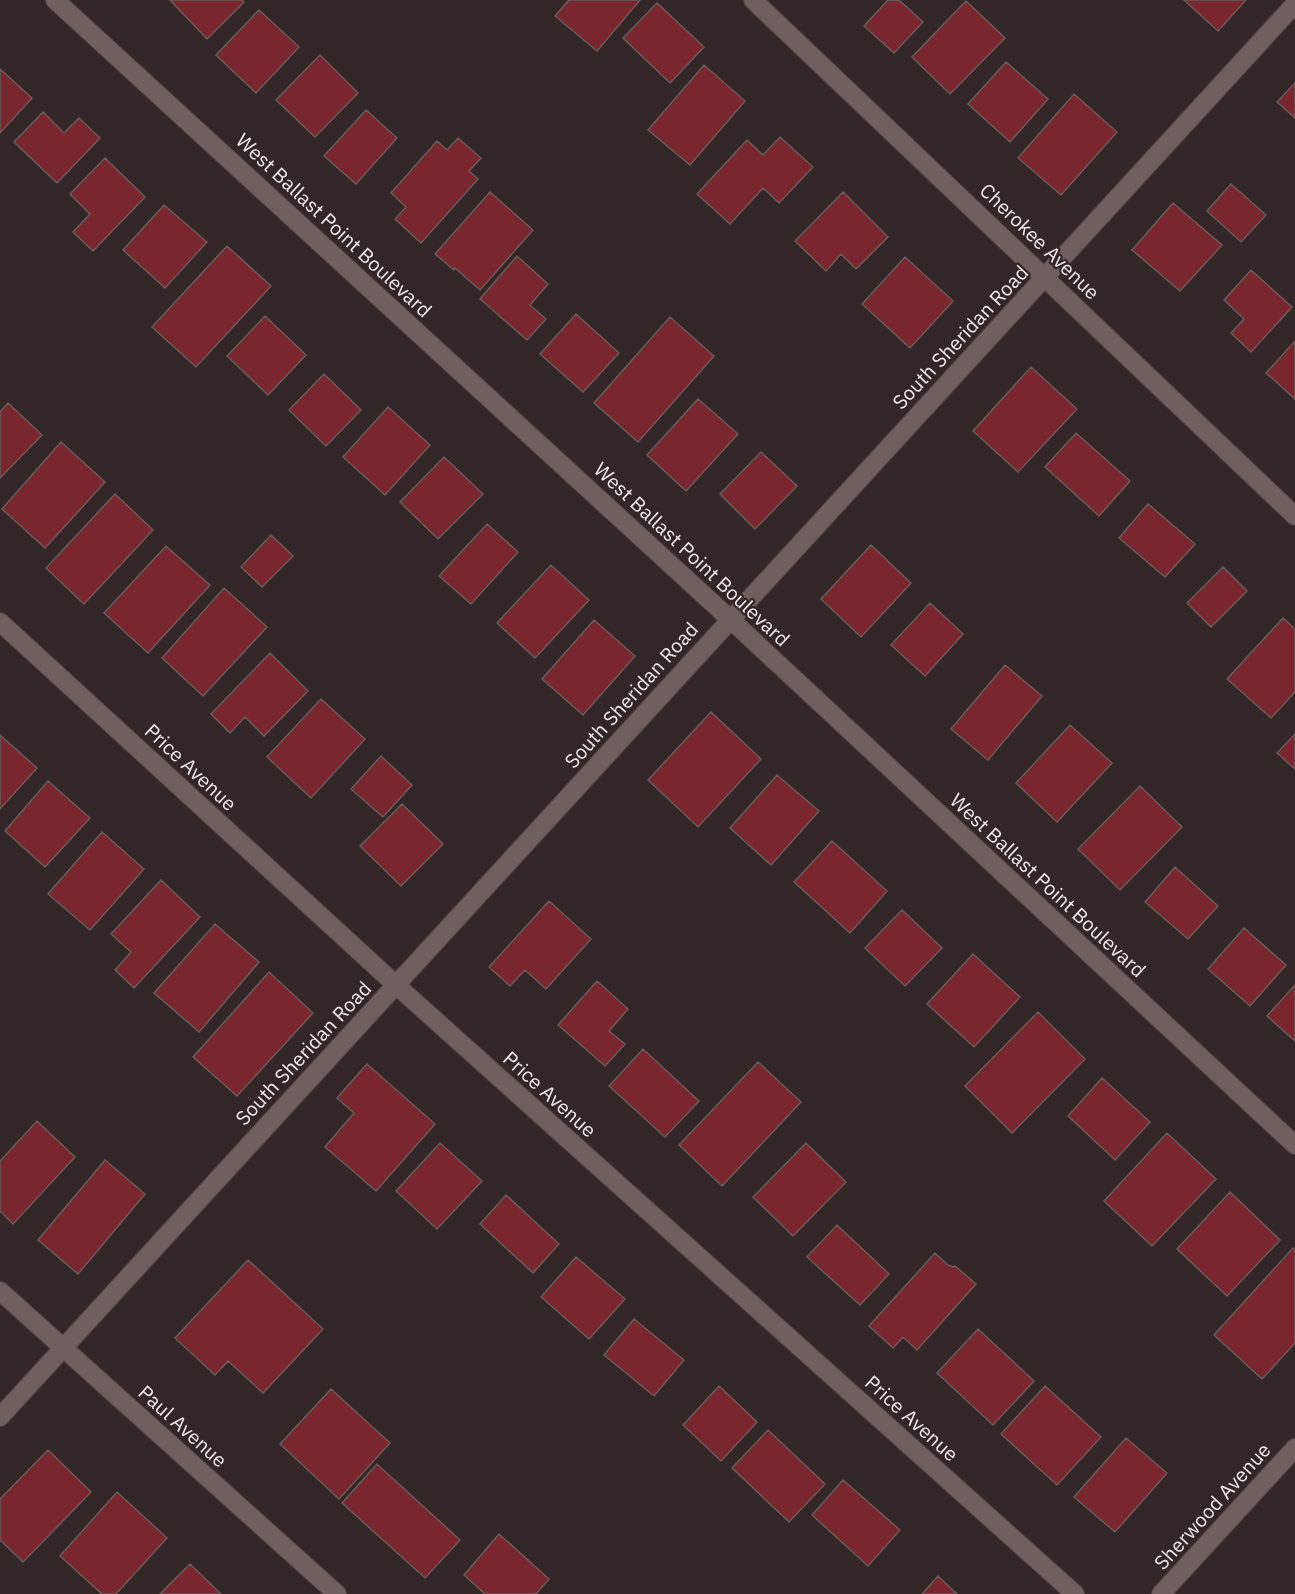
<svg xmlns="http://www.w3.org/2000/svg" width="1295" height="1594" font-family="'IBM Plex Sans',sans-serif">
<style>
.building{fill:#7a262e;stroke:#6a5b5b;stroke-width:1.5}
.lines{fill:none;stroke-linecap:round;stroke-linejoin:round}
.minor-casing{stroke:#4e4343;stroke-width:20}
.minor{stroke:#6f5f5f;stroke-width:18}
.labels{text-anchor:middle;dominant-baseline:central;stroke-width:4.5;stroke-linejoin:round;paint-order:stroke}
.street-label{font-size:20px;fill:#efe6e6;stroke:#332626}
</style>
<rect width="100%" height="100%" fill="#332626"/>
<path class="building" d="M170,0H242L244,2L207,39Z
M569,0H640L597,51L555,16Z
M888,0H899L923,22L894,53L864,26Z
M1184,0H1246L1218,31Z
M966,1L1005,38L950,94L912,57Z
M657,3L704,47L670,83L623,38Z
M259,10L299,47L256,93L216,55Z
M320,55L358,93L315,137L276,100Z
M1006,62L1048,99L1010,142L968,104Z
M704,65L745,101L690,165L648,130Z
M0,69L32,98L0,133Z
M1295,83V118L1277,102Z
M1074,94L1117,132L1061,195L1018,158Z
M366,110L397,138L356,184L324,156Z
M43,112L64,133L79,118L100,138L57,183L14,142Z
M780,137L813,167L779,203L763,188L730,224L697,194L747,140L763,155Z
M458,138L481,158L469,171L478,179L421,243L395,219L406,207L391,193L437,141L447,150Z
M105,158L145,197L93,251L73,232L90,214L70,194Z
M1231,184L1266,215L1241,242L1207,211Z
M490,192L533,230L480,290L455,268L454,270L435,254Z
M843,192L888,237L856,269L841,254L826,271L795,241Z
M1173,203L1222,245L1180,291L1132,250Z
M164,205L207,242L165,288L123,250Z
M227,246L271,286L196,367L152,327Z
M517,256L548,284L530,305L546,319L527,340L480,299Z
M905,257L953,301L910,348L862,304Z
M1251,270L1292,307L1251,352L1231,333L1244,319L1224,300Z
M576,314L619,353L583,392L540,354Z
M265,316L306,355L268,395L227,356Z
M670,317L714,356L638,442L594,403Z
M1295,341V399L1266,373Z
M1031,367L1077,409L1018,472L973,431Z
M324,374L361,410L326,446L289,410Z
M698,399L738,434L686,491L647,455Z
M8,403L42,435L0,478V412Z
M388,407L430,445L385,495L343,457Z
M1076,433L1130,481L1099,516L1045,467Z
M61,442L105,482L45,548L2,509Z
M761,452L797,486L755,529L720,494Z
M444,457L483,494L438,539L400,502Z
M115,494L153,530L84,604L46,568Z
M1148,504L1195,544L1165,577L1119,538Z
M487,524L518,552L471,604L439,576Z
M271,535L293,556L262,587L241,567Z
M871,545L911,583L861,637L821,599Z
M166,546L210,585L148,653L104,613Z
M551,565L589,600L535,658L497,623Z
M1223,567L1247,591L1211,627L1187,603Z
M224,588L267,627L203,696L162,658Z
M930,603L963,634L925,676L891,645Z
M1283,618L1295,629V692L1271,718L1227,679Z
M594,620L635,656L583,715L542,679Z
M270,653L308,691L264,736L245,717L230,733L211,714Z
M1005,665L1042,696L988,760L951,729Z
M321,699L365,739L311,798L267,757Z
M711,712L761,759L698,827L648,780Z
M1070,725L1112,763L1057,822L1016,783Z
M1295,734V769L1277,753Z
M0,735L37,768L0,809Z
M381,756L412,785L383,817L351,789Z
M777,775L819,811L771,865L730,828Z
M48,781L90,818L45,867L5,831Z
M1140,786L1182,827L1120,890L1078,849Z
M402,804L443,844L401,886L360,846Z
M102,832L144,869L90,930L48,894Z
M832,841L887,891L850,933L794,882Z
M1175,867L1218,906L1188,939L1145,902Z
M161,880L200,917L134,988L115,970L131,952L111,934Z
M549,901L591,939L546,989L525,970L510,986L489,967Z
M902,910L942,948L905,986L865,948Z
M215,924L259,962L199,1032L154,993Z
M1244,928L1286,965L1250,1006L1208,969Z
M973,954L1020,997L974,1047L927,1004Z
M269,972L313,1013L237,1096L193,1057Z
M597,981L628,1009L609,1031L625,1044L605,1066L558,1025Z
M1295,985V1041L1267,1016Z
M1038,1012L1085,1059L1012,1133L965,1086Z
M643,1049L699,1101L665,1137L609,1086Z
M758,1062L801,1102L722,1186L679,1145Z
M367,1064L435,1124L376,1191L325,1147L354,1113L337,1098Z
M1102,1078L1150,1122L1115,1160L1068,1116Z
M37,1121L75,1157L13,1224L0,1211V1161Z
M1167,1133L1216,1179L1152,1246L1104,1201Z
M440,1143L482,1181L437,1229L396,1191Z
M806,1143L846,1182L793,1236L753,1197Z
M105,1160L145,1194L78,1274L38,1240Z
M1230,1192L1280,1240L1227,1296L1177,1249Z
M506,1195L559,1244L533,1273L480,1224Z
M837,1225L889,1274L860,1305L807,1257Z
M1293,1248L1295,1250V1343L1262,1379L1214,1335Z
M935,1253L948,1265L953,1267L955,1266L976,1284L917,1350L903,1337L893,1348L869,1326Z
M576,1257L625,1299L589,1339L541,1297Z
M248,1260L323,1329L263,1393L228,1361L215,1375L175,1338Z
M634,1319L684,1360L654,1396L604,1355Z
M978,1329L1034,1381L993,1425L937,1373Z
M719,1386L757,1422L721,1461L683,1425Z
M1045,1386L1101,1437L1057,1485L1001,1434Z
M331,1389L390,1443L339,1499L280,1444Z
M768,1430L825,1484L789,1522L732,1468Z
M1126,1438L1167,1473L1115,1532L1074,1497Z
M48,1450L91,1492L23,1562L0,1540V1499Z
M377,1464L460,1540L425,1578L342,1503Z
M843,1480L900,1530L868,1566L812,1515Z
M117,1492L167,1538L116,1594H102L60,1556Z
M499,1534L549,1579L536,1594H485L464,1575Z
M190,1564L221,1594H160Z
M938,1576L957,1594H922Z"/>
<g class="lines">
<g class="minor-casing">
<path id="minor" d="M55,0L730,619L1295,1145
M753,0L1295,516
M0,622L396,985L1075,1594
M0,1291L337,1594
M0,1417L1295,4
M1161,1594L1295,1448"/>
</g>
<use href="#minor" class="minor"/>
</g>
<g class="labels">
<g class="street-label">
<text transform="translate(334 225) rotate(43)">West Ballast Point Boulevard</text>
<text transform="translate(1040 241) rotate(44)">Cherokee Avenue</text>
<text transform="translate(960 337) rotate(-47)">South Sheridan Road</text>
<text transform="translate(692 554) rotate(43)">West Ballast Point Boulevard</text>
<text transform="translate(631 695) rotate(-48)">South Sheridan Road</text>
<text transform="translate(191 767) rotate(43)">Price Avenue</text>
<text transform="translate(1048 885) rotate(43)">West Ballast Point Boulevard</text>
<text transform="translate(303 1053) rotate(-47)">South Sheridan Road</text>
<text transform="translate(550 1094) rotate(42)">Price Avenue</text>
<text transform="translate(912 1418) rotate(42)">Price Avenue</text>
<text transform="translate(183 1426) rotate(42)">Paul Avenue</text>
<text transform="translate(1212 1506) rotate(-48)">Sherwood Avenue</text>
</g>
</g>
</svg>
